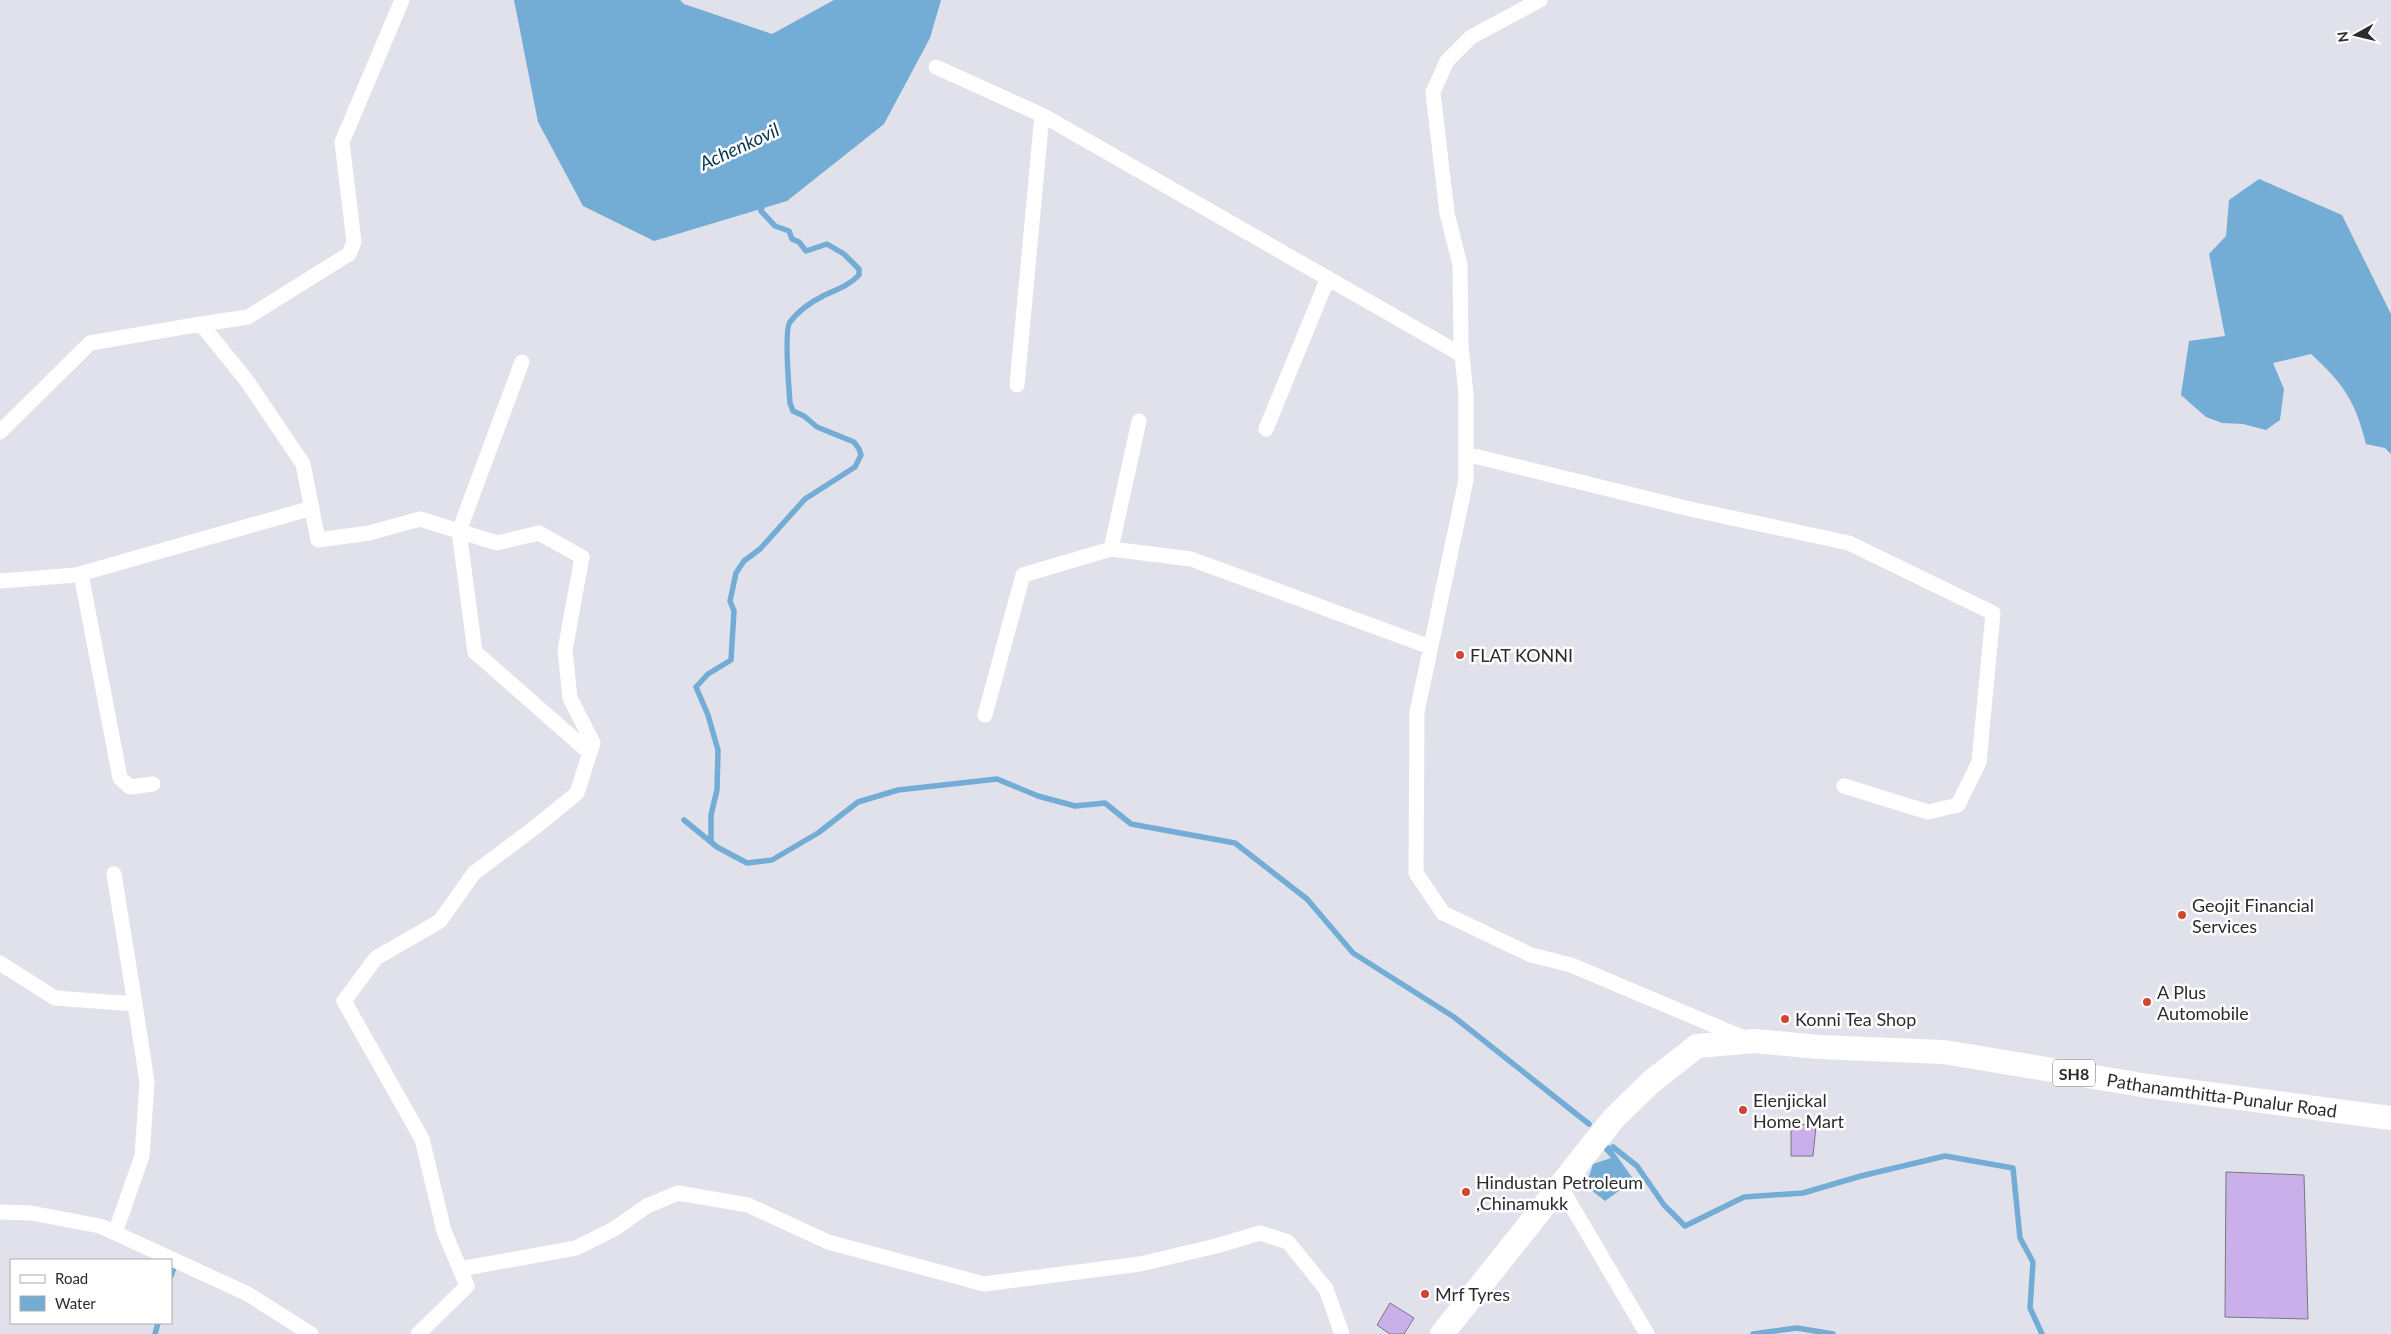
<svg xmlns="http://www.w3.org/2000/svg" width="2391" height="1334" font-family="Lato,sans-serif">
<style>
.water{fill:#73acd5}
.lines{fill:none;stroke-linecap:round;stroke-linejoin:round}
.stream{stroke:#73acd5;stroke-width:5.5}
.building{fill:#cab0ea;stroke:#79767e}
.minor{stroke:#fff;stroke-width:15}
.primary{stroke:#fff;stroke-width:24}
.poi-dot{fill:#d14533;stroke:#fff;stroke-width:2}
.labels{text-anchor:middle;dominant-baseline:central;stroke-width:5;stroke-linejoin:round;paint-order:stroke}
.shield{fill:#fff;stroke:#6b6b6d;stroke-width:1}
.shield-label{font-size:16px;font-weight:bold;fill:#2c2c2f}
.poi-label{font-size:18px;fill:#2c2c2f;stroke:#fff;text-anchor:start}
.street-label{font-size:18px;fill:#2c2c2f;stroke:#fff}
.water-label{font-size:19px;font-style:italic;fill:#0a3854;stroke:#fff}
</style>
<rect width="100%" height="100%" fill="#e1e1eb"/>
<path class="water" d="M514,0H680L684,4L772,34L834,0H941L930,38L884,124L787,201L654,241L583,206L538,122Z
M2259,179L2342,215L2391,314V454L2385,448L2366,444C2355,401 2344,384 2311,354L2273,363L2284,389L2280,420L2266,430L2243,424L2222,423L2206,417L2181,395L2189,341L2225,336L2209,254L2226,236L2229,200Z
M1609,1145L1634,1180L1605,1201L1586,1186L1593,1164L1611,1158L1602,1148Z"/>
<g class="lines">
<path class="stream" d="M684,820L717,847L747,863L772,860L818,833L858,802L898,790L997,779L1038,796L1075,806L1105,803L1131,824L1235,843L1307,899L1353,953L1454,1017L1589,1124
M711,842V815L717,790L718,750L708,715L696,687L708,674L731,660L734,611L730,601L736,573L744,561L760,549L805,499L855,467L861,455L859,449L854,442L817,427L804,416L793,411L790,403C789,390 784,329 790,322C799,310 809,303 823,296C835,290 849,286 859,275V269L844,254L827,244L806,251L799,242L792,239L789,231L775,226L761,211L763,203
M1613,1147L1637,1166L1664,1205L1685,1226L1744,1197L1803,1193L1861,1176L1945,1156L2013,1168L2020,1238L2033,1262L2030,1308L2042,1334
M171,1276L176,1262
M155,1334L158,1323
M1753,1334L1797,1328L1833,1334"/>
</g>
<path class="building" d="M1791,1123L1816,1126L1813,1156H1791Z
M2226,1172L2304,1175L2308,1319L2225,1317Z
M1390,1303L1414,1318L1404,1334H1390L1377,1325Z"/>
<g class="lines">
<path class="minor" d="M402,0L342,142L354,242L349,254L248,317L201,324L247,381L303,464L318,540L369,533L420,519L497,543L539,533L582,557L565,650L570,698L593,743L577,793L538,825L474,873L440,921L376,958L344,1001L422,1139L444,1231L467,1286L418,1334
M1540,0L1471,37L1447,61L1433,92L1447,213L1460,265L1461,346L1466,394V480L1417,712L1416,873L1443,913L1531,955L1571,965L1744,1038
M936,67L1042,115
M522,362L459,531L475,652L590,753
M1017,385L1042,115L1462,355
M1266,429L1328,278
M0,432L90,343L201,324
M1466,454L1690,509L1849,543L1993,613L1979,762L1958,805L1928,812L1844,786
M1111,549L1139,421
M81,574L120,778L130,787L153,784
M0,581L76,575L312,508
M985,715L1023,575L1111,549L1191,559L1430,647
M114,874L135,1004
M0,963L55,998L135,1004L147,1082L142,1156L115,1233
M1560,1186L1647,1334
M0,1212L31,1213L100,1226L248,1294L311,1334
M460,1269L576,1248L614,1229L647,1206L678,1193L748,1205L828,1242L984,1284L1140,1264L1216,1246L1260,1233L1288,1242L1326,1289L1342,1334"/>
<path class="primary" id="s1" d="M1442,1334L1614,1118L1651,1082L1697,1046L1755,1041L1819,1047L1944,1052L2148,1086L2391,1118"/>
</g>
<g class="poi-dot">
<circle cx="1460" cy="655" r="5"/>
<circle cx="2182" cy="915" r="5"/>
<circle cx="2147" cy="1002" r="5"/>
<circle cx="1785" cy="1019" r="5"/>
<circle cx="1743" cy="1110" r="5"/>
<circle cx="1466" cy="1192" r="5"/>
<circle cx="1425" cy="1294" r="5"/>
</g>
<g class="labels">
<rect class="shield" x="2053" y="1059.5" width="42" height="27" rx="4"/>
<g class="shield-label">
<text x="2074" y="1073">SH8</text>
</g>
<g class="poi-label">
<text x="1470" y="655">FLAT KONNI</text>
<text x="2192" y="905">Geojit Financial<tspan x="2192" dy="21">Services</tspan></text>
<text x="2157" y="992">A Plus<tspan x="2157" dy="21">Automobile</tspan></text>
<text x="1795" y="1019">Konni Tea Shop</text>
<text x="1753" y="1100">Elenjickal<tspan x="1753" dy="21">Home Mart</tspan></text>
<text x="1476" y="1182">Hindustan Petroleum<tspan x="1476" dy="21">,Chinamukk</tspan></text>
<text x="1435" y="1294">Mrf Tyres</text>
</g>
<g class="street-label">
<text stroke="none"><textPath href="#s1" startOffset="915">Pathanamthitta-Punalur Road</textPath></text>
</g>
<g class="water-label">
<text transform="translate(739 146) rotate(-25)">Achenkovil</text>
</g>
</g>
<rect x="10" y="1259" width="162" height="65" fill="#ffffff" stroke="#ababac"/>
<rect x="20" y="1275" width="25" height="8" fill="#ffffff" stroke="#ababac"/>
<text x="55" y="1284" font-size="15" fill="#2c2c2f">Road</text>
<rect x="20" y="1296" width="25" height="15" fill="#73acd5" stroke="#ababac"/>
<text x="55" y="1309" font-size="15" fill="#2c2c2f">Water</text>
<g transform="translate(2356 35) rotate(262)" stroke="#ffffff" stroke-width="4" paint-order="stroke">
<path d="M0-4L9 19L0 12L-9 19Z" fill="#2c2c2f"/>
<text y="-8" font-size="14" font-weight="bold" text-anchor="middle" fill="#2c2c2f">N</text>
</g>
</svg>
